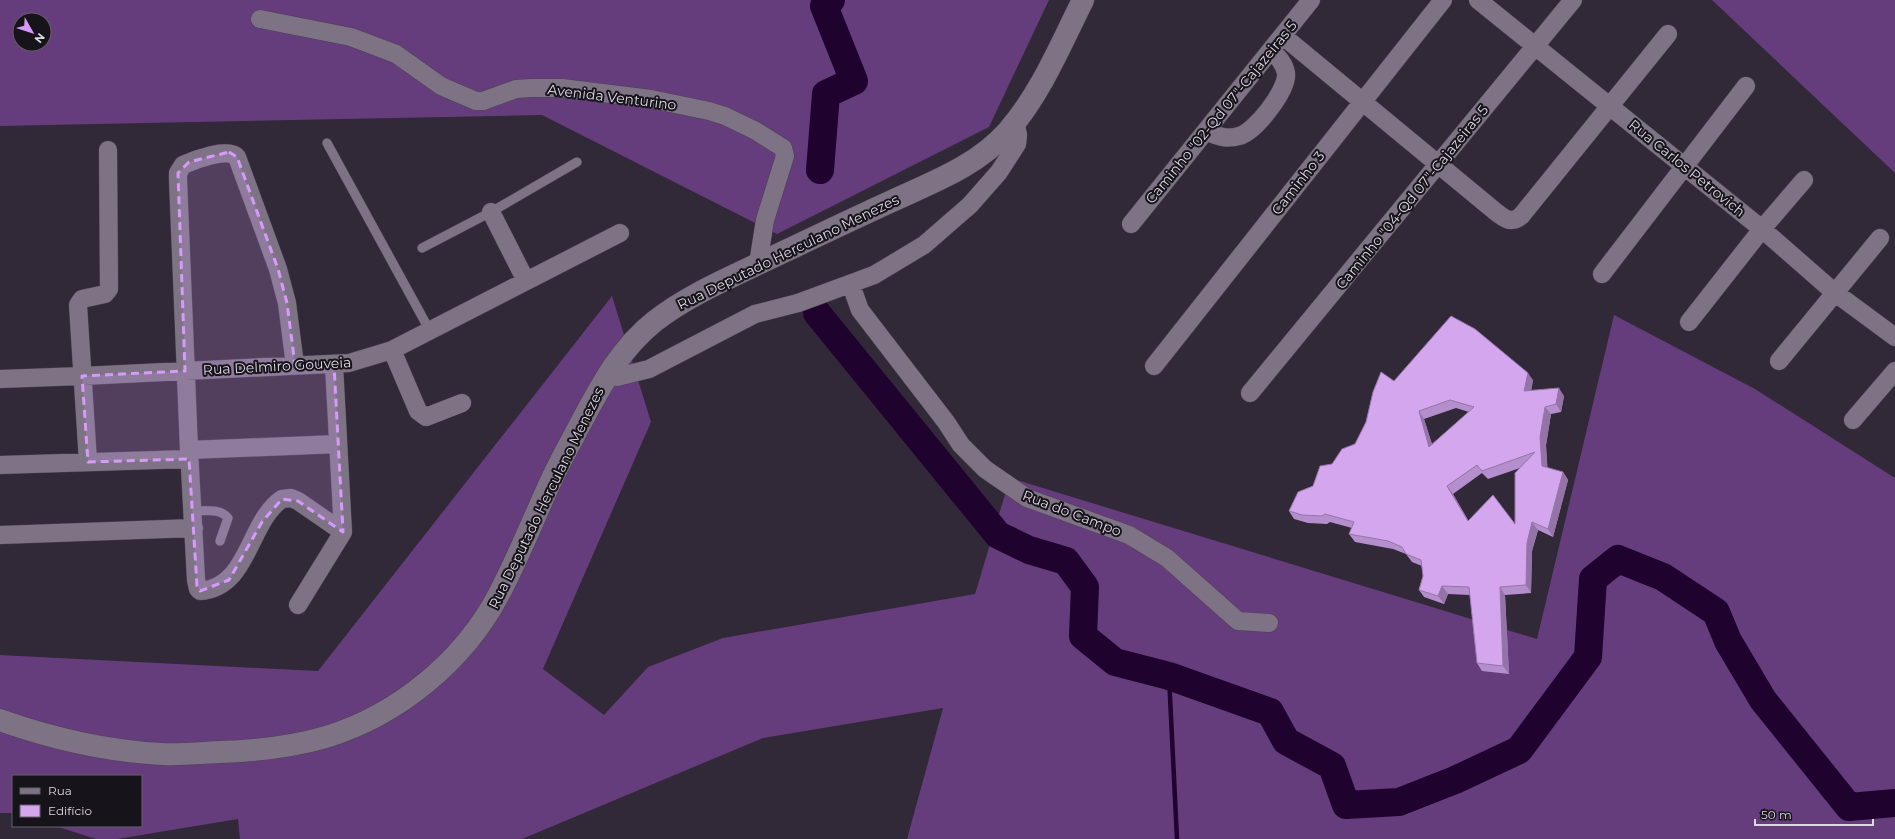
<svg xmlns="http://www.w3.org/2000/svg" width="1895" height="839" font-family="Montserrat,sans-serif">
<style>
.forest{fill:#653c7c;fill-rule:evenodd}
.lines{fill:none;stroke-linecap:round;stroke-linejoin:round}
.stream{stroke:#20022f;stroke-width:4.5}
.river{stroke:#20022f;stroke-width:28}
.lane-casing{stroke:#4c4451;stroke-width:10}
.street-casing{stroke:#4c4451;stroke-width:19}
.secondary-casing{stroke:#4c4451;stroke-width:23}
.lane{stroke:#7e7385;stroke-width:9}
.street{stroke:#7e7385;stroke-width:18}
.secondary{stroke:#7e7385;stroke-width:22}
.wall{fill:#b58fcd;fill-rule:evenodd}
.shaded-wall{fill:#9474a7}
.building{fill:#d3a6ee;stroke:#9474a7;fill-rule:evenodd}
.marked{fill:#d69bfa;fill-opacity:0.2;stroke:#d69bfa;stroke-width:3;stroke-dasharray:8 5;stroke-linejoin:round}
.labels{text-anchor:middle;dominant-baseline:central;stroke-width:4;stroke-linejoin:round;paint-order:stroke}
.street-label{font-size:14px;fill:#ddd7e1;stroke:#17131a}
</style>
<rect width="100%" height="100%" fill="#312838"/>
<path class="forest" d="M0,0H1049L989,127L777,234L542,115L0,126ZM20,20H44V44H20Z
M1712,0H1895V173Z
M612,296L651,422L543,669L604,715L648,667L723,638L975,594L1010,478L1537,639L1614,315L1755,389L1895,478V839H907L943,708L763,738L522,839H240L238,819L117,839H96L55,826H141V776H13V813H0V655L318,671Z"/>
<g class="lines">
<path class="stream" d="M1169,676L1177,839"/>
<path class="river" d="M820,170L826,94L854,81L824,6L831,0
M817,313L998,535L1029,550L1066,561L1085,587L1083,636L1115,662L1169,676L1270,712L1286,741L1332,766L1346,805L1399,802L1455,780L1519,750L1588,657L1593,579L1618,559L1663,577L1716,612L1728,641L1763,700L1849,807L1895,803"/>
<g class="lane-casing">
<path id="lane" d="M327,143L430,331
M422,248L491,212L577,162
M193,511C205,511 220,508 228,518L220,541"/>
</g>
<g class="street-casing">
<path id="street" d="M1478,0L1762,229L1834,292L1895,337
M260,19L351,37L396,54L441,86L476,101H483L516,89L531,88H562L651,99L709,111L725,116L756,131L783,148L785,156L765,220L758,264
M1283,36L1496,212C1505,219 1511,224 1521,216L1668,34
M1206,131C1217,136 1227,140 1239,136C1255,132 1288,90 1286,73C1284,63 1278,57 1271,50
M491,212L526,281
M1131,224L1311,0
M1602,274L1746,86
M851,285L860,310L946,422L961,445L985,469L1027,498L1129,535L1167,558L1238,621L1269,623
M1689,322L1762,229L1804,180
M392,350L418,411L426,417L462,403
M1779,361L1880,238
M295,365L287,303L278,269L237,157C228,147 194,160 183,165L178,173V180L189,450L196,580L198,589L200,591C249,588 248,522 282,499L291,498L298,501L343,532L334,365
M1154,366L1443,0
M607,375L617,377L649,369L755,314L798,303L874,275L924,245L970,205L999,172L1017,144L1018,135L1015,121
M0,379L82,376L349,363L392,350L620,233
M1250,393L1573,0
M1853,420L1895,371
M189,450L338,444
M88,462L78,305L82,299L105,294L109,289L108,150
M0,465L189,459
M0,535L194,528
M298,605L343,532"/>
</g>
<g class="secondary-casing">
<path id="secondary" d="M0,720C51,738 107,751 162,754C181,755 200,753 219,752C255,751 291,747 326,737C398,715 464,661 499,594C518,558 533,520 550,483C560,461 572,440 583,419C603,382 621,348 655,321C687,296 725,280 762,262C805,242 848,221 892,201C933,182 977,166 1008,131C1041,93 1061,44 1083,0"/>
</g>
<use href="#lane" class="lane"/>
<use href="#street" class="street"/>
<use href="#secondary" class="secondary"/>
</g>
<path class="wall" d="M1533,380L1531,390L1564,396L1561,412L1551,414L1546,445L1547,468L1563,472L1568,480L1553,537L1538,530L1532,551L1531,593L1505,595L1509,674L1482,671L1477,663L1470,595L1448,594L1444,604L1424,597L1419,590L1423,576L1422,566L1412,562L1406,554L1393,549L1355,542L1349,534L1352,528L1330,522L1327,524L1308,523L1294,519L1289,511L1313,486L1332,464L1355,444L1394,381ZM1456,408L1469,412L1432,444L1424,419ZM1520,468L1515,524L1468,520L1453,494L1482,473L1488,479Z"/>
<path class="shaded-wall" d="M1528,373L1533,380L1530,399L1524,391Z
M1559,388L1564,396L1561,412L1556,404Z
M1545,407L1551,414L1546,445L1548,474L1542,466L1540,437Z
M1419,411L1424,419L1435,455L1429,447Z
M1563,472L1568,480L1553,537L1548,529Z
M1447,486L1453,494L1473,529L1468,521Z
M1532,522L1538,530L1532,551L1531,593L1526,585L1527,543Z
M1442,586L1448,594L1444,604L1438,596Z
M1500,587L1505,595L1509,674L1503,666Z"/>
<path class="building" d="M1451,316L1475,329L1528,373L1524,391L1559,388L1556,404L1545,407L1540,437L1542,466L1563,472L1548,529L1532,522L1527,543L1526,585L1500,587L1503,666L1477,663L1469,587L1442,586L1438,596L1419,590L1423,576L1421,560L1406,554L1402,547L1388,541L1349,534L1354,522L1325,514L1322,516L1302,515L1289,511L1298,492L1313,486L1320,466L1332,464L1342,449L1355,444L1366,422L1373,392L1381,372L1394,381ZM1450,400L1474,407L1429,447L1419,411ZM1535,452L1515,473V524L1493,495L1468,521L1447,486L1477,465L1482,471Z"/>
<path class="marked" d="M229,152L237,157L278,269L287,303L295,365H334L343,532L298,501L282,499L262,522L229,580L200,591L197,586L189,459L88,462L82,376L185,371L178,173L189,162Z"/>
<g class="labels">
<g class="street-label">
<text transform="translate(612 97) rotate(7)">Avenida Venturino</text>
<text transform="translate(1221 112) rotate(-51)">Caminho "02-Qd 07"-Cajazeiras 5</text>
<text transform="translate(1687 168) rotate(39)">Rua Carlos Petrovich</text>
<text transform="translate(1298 183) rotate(-52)">Caminho 3</text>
<text transform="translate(1412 197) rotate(-51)">Caminho "04-Qd 07"-Cajazeiras 5</text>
<text transform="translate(788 252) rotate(-26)">Rua Deputado Herculano Menezes</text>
<text transform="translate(277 366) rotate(-3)">Rua Delmiro Gouveia</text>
<text transform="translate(546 498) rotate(-64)">Rua Deputado Herculano Menezes</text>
<text transform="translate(1072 513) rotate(21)">Rua do Campo</text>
</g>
</g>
<rect x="12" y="775" width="130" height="52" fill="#17131a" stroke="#66616a"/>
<rect x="20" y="788" width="20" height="6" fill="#7e7385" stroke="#66616a"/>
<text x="48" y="795" font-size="12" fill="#ddd7e1">Rua</text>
<rect x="20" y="805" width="20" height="12" fill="#d3a6ee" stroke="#66616a"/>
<text x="48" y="815" font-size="12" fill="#ddd7e1">Edifício</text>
<g transform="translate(32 32) rotate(129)"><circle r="19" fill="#17131a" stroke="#66616a"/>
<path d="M0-3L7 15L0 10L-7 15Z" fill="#d69bfa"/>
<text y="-6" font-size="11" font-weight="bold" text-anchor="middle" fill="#ddd7e1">N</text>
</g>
<path d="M1755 819v6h118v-6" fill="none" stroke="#ddd7e1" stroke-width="2"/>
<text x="1761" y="819" font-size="12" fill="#ddd7e1" stroke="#17131a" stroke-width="3" paint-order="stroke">50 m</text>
</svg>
